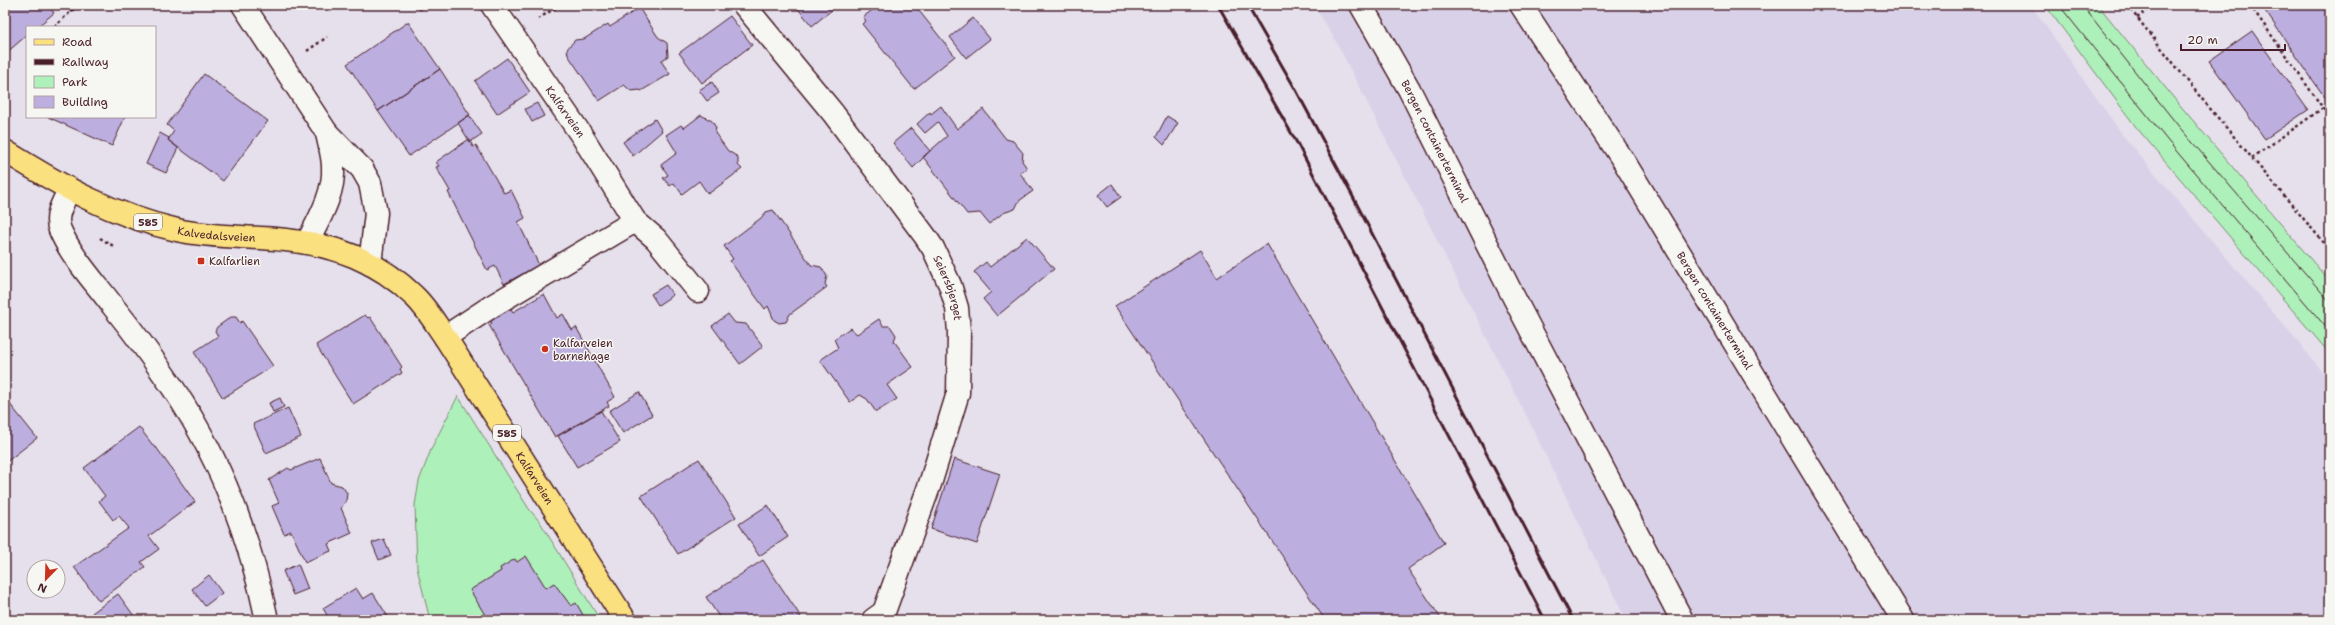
<svg xmlns="http://www.w3.org/2000/svg" width="2335" height="625" font-family="'Shantell Sans',sans-serif">
<style>
.built{fill:#d9d1e8}
.green{fill:#adf0ba;stroke:#7c8872}
.building{fill:#bcaedf;stroke:#4a1f2b}
.lines{fill:none;stroke-linecap:round;stroke-linejoin:round}
.minor-casing{stroke:#4a1f2b;stroke-width:25}
.major-casing{stroke:#4a1f2b;stroke-width:25}
.path{stroke:#4a1f2b;stroke-width:2.5;stroke-dasharray:3 3;stroke-linecap:butt}
.minor{stroke:#f6f6f2;stroke-width:22}
.major{stroke:#fbe080;stroke-width:22}
.tram{stroke:#4a1f2b;stroke-width:1}
.rail{stroke:#4a1f2b;stroke-width:3}
.poi-dot{fill:#c8321e;stroke:#f6f6f2;stroke-width:1.5}
.labels{text-anchor:middle;dominant-baseline:central;stroke-width:3;stroke-linejoin:round;paint-order:stroke}
.shield{fill:#f6f6f2;stroke:#7e6067;stroke-width:1}
.shield-label{font-size:10px;font-weight:bold;fill:#4a1f2b}
.street-label{font-size:11px;fill:#4a1f2b;stroke:#f6f6f2}
.poi-label{font-size:11px;fill:#4a1f2b;stroke:#f6f6f2;text-anchor:start}
</style>
<rect width="100%" height="100%" fill="#e5e0ec"/>
<filter id="ink" filterUnits="userSpaceOnUse"><feTurbulence type="fractalNoise" baseFrequency=".025" numOctaves="2"/><feDisplacementMap in="SourceGraphic" scale="8" xChannelSelector="R" yChannelSelector="G"/><feConvolveMatrix kernelMatrix="1 2 1 2 8 2 1 2 1" color-interpolation-filters="sRGB"/></filter>
<g filter="url(#ink)">
<path class="built" d="M1314,5H2031L2124,137L2330,380V620H1626L1532,427L1338,45Z"/>
<path class="green" d="M2045,5H2098L2173,97L2330,282V354L2136,127Z
M458,396L529,509L540,522L600,620H430L417,568L415,505L419,481L432,447Z"/>
<path class="building" d="M5,5H48L54,13L37,27H27V35L5,54Z
M330,5H341L339,7Z
M417,5H427L420,10Z
M795,5H838L812,26Z
M879,5H919L916,7L955,56L914,89L862,24L866,21L863,17Z
M1005,5H1015L1009,10Z
M2261,5H2330V104L2319,89Z
M639,8L658,37L667,43L668,56L661,61L670,74L641,91L640,90L631,91L624,85L599,101L568,55L567,49L575,40L584,39L608,24L610,27Z
M730,16L752,45L702,83L679,53Z
M973,18L990,39L966,58L950,37Z
M408,22L440,69L378,111L347,64Z
M2252,31L2308,110L2265,139L2209,61Z
M507,58L530,92L497,114L475,81Z
M440,69L470,115L409,156L378,111Z
M204,74L268,121L223,181L168,140L174,131L167,125Z
M712,82L719,93L707,101L699,90Z
M537,103L544,116L532,122L525,109Z
M941,106L957,129L983,109L1006,139L1013,141L1023,153L1022,161L1027,168L1020,173L1033,191L1019,201L1015,209L1003,213L989,224L980,213L967,214L923,157L947,136L938,122L925,133L917,124L930,112L931,114Z
M469,115L482,134L470,142L458,123Z
M701,115L712,121L716,128L715,133L728,151L738,157V165L742,169L708,194L699,181L682,194L674,183L670,186L663,178L668,175L661,165L677,153L666,135L681,125L684,128Z
M1167,116L1178,123L1164,145L1156,137Z
M48,117H125L112,146Z
M655,119L662,131L633,156L623,142Z
M911,128L930,151L913,168L893,143Z
M160,133L169,138L168,140L178,148L166,173L146,164Z
M469,139L473,147L476,145L504,193L511,190L525,218L518,222L539,265L504,284L495,266L487,270L448,192L450,191L436,167L439,166L436,162Z
M1112,184L1121,197L1107,207L1098,195Z
M773,210L811,265L821,267L827,276L825,284L827,287L790,314L786,322L779,323L774,320L768,306L765,309L735,268L730,261L733,259L724,246L761,218L766,212Z
M1027,237L1054,269L997,316L983,299L991,292L974,272L986,262L990,267Z
M1267,244L1444,543L1408,569L1442,620H1325L1115,306L1200,250L1217,278Z
M666,285L673,295L658,305L651,294Z
M544,294L557,318L563,314L572,330L576,327L615,397L607,402L609,406L555,437L489,325L492,323L489,319L510,307L513,312Z
M728,314L735,323L746,324L763,346L740,364L712,326Z
M365,315L368,318L370,317L402,367L400,369L402,373L353,404L316,345Z
M231,317H236L240,323L242,321L273,366L223,398L194,352L218,336L215,331L217,327Z
M879,319L883,326H890L896,335L894,341L913,367L887,385L897,399L876,412L867,399L860,395L850,402L820,360L838,348L834,339L850,328L857,334Z
M639,392L652,415L623,433L609,411Z
M5,398L37,438L5,463Z
M280,398L284,407L273,412L269,403Z
M288,408L301,437L266,453L253,424Z
M601,411L620,442L577,467L558,436Z
M139,427L155,448L156,447L195,502L149,536L159,549L141,562L145,567L99,601L74,567L129,528L119,516L113,520L99,501L105,496L84,468Z
M320,458L331,483L342,486L347,493L346,501L341,508L352,533L328,544L331,551L305,562L291,531L284,534L272,506L279,503L269,480L288,468L291,470Z
M699,459L736,517L678,554L641,496Z
M954,459L1000,474L977,544L931,529Z
M768,505L788,537L759,556L739,524Z
M384,539L391,555L379,560L372,543Z
M526,556L546,588L554,583L571,606L576,603L586,620H488L470,590L501,571L500,568L515,559L517,562Z
M763,560L801,617L795,620H721L706,597Z
M298,564L308,589L293,595L283,571Z
M209,575L222,593L205,606L192,589Z
M356,588L363,599L373,593L390,620H328L329,619L323,608Z
M118,594L137,620H98L92,613Z"/>
<g class="lines">
<g class="minor-casing">
<g id="minor">
<path d="M243,5L327,133L362,169L370,183L376,213L370,264"/>
<path id="s1" d="M744,5L833,113L925,236L933,248L950,285L957,308L959,332L958,393L931,481L884,612L873,620"/>
<path id="s2" d="M1361,5L1409,89L1511,292L1682,620"/>
<path id="s3" d="M1521,5L1625,163L1903,620"/>
<path d="M69,190C63,203 54,216 60,230C72,258 94,281 112,305C133,331 154,360 173,388C220,458 250,537 267,620"/>
<path d="M635,221L656,239L698,291"/>
<path d="M307,243C318,221 335,193 333,167C333,156 329,144 327,133"/>
<path d="M445,337L492,306L635,221L582,136L492,5"/>
</g>
</g>
<g class="major-casing">
<g id="major">
<path id="s4" d="M5,151C61,186 111,215 177,230C213,238 250,236 286,240C335,245 377,260 414,296C426,307 435,323 445,337L625,620"/>
</g>
</g>
<path class="path" d="M66,5L72,12
M2127,5L2202,99L2330,250
M2250,5L2330,118
M2137,18L2155,5
M538,19L560,5
M54,27L78,5
M307,51L327,37
M2252,158L2323,108
M100,238L115,247"/>
<use href="#minor" class="minor"/>
<use href="#major" class="major"/>
<path class="tram" d="M2059,5L2167,140L2330,332
M2082,5L2180,128L2330,302"/>
<path class="rail" d="M1218,5L1297,143L1545,620
M1247,5L1296,90L1352,195L1573,620"/>
</g>
</g>
<g class="poi-dot">
<rect x="197" y="257" width="8" height="8" rx="2"/>
<circle cx="545" cy="349" r="4"/>
</g>
<g class="labels">
<g class="shield">
<rect x="134" y="214" width="28" height="16" rx="3"/>
<rect x="493" y="425" width="28" height="16" rx="3"/>
</g>
<g class="shield-label">
<text x="148" y="222">585</text>
<text x="507" y="433">585</text>
</g>
<g class="street-label">
<text transform="translate(565 112) rotate(55)">Kalfarveien</text>
<text stroke="none"><textPath href="#s2" startOffset="155">Bergen containerterminal</textPath></text>
<text stroke="none"><textPath href="#s4" startOffset="230">Kalvedalsveien</textPath></text>
<text stroke="none"><textPath href="#s1" startOffset="351">Seiersbjerget</textPath></text>
<text stroke="none"><textPath href="#s3" startOffset="362">Bergen containerterminal</textPath></text>
<text stroke="none"><textPath href="#s4" startOffset="661">Kalfarveien</textPath></text>
</g>
<g class="poi-label">
<text x="209" y="261">Kalfarlien</text>
<text x="553" y="343">Kalfarveien<tspan x="553" dy="13">barnehage</tspan></text>
</g>
</g>
<rect width="2335" height="625" fill="none" stroke="#f6f6f2" stroke-width="20"/>
<rect x="10" y="10" width="2315" height="605" fill="none" stroke="#4a1f2b" stroke-width="1.5" filter="url(#ink)"/>
<rect x="26" y="26" width="130" height="92" fill="#f6f6f2" stroke="#b1a0a2"/>
<rect x="34" y="39" width="20" height="6" fill="#fbe080" stroke="#b1a0a2"/>
<text x="62" y="46" font-size="12" fill="#4a1f2b">Road</text>
<rect x="34" y="59" width="20" height="6" fill="#4a1f2b" stroke="#b1a0a2"/>
<text x="62" y="66" font-size="12" fill="#4a1f2b">Railway</text>
<rect x="34" y="76" width="20" height="12" fill="#adf0ba" stroke="#b1a0a2"/>
<text x="62" y="86" font-size="12" fill="#4a1f2b">Park</text>
<rect x="34" y="96" width="20" height="12" fill="#bcaedf" stroke="#b1a0a2"/>
<text x="62" y="106" font-size="12" fill="#4a1f2b">Building</text>
<g transform="translate(46 579) rotate(203)"><circle r="19" fill="#f6f6f2" stroke="#b1a0a2"/>
<path d="M0-3L7 15L0 10L-7 15Z" fill="#c8321e"/>
<text y="-6" font-size="11" font-weight="bold" text-anchor="middle" fill="#4a1f2b">N</text>
</g>
<path d="M2181 44v6h104v-6" fill="none" stroke="#4a1f2b" stroke-width="2"/>
<text x="2187" y="44" font-size="12" fill="#4a1f2b" stroke="#f6f6f2" stroke-width="3" paint-order="stroke">20 m</text>
</svg>
